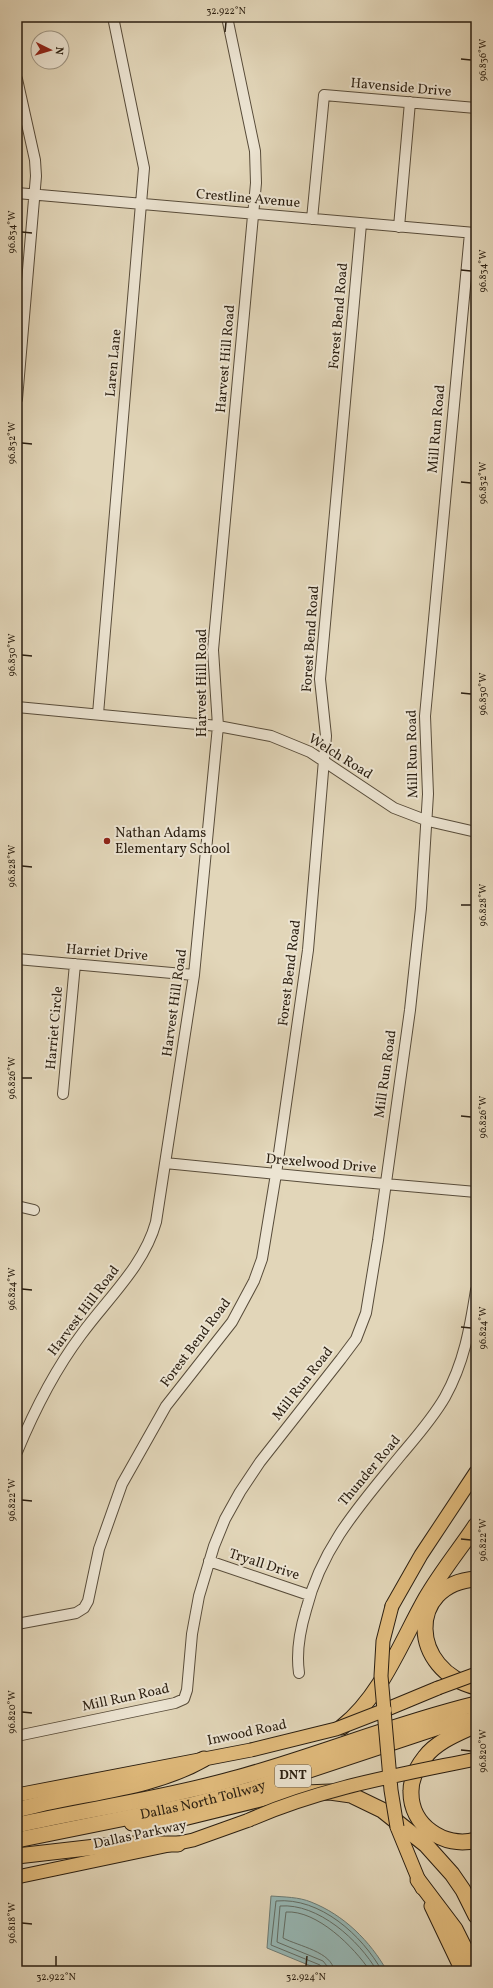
<svg xmlns="http://www.w3.org/2000/svg" width="493" height="1988" font-family="Vollkorn,serif">
<style>
.water{fill:#96b8b6;stroke:#6b7a74}
.lines{fill:none;stroke-linecap:round;stroke-linejoin:round}
.shore{stroke:#606b63;stroke-width:1}
.minor-casing{stroke:#584c3a;stroke-width:12}
.major-casing{stroke:#2a1e10;stroke-width:15}
.highway-casing{stroke:#2a1e10;stroke-width:17}
.minor{stroke:#ece4d2;stroke-width:10}
.major{stroke:#e1bb7c;stroke-width:13}
.highway{stroke:#e1bb7c;stroke-width:15}
.major-bridge-casing{stroke:#2a1e10;stroke-width:15;stroke-linecap:butt}
.major-bridge{stroke:#e1bb7c;stroke-width:13}
.ticks{fill:none;stroke:#2a1e10;stroke-width:1.5}
.poi-dot{fill:#8f2418;stroke:#ece4d2;stroke-width:1.5}
.labels{text-anchor:middle;dominant-baseline:central;stroke-width:4;stroke-linejoin:round;paint-order:stroke}
.shield{fill:#ece4d2;stroke:#64594a;stroke-width:1}
.shield-label{font-size:13px;font-weight:bold;fill:#2a1e10}
.street-label{font-size:14px;fill:#2a1e10;stroke:#ece4d2}
.poi-label{font-size:14px;fill:#2a1e10;stroke:#ece4d2;text-anchor:start}
.neatline{fill:none;stroke:#2a1e10;stroke-width:1.5}
.ticks-label{font-size:10px;text-anchor:middle;fill:#2a1e10}
</style>
<rect width="100%" height="100%" fill="#e2d6b9"/>
<filter id="stains"><feTurbulence type="fractalNoise" baseFrequency=".005" numOctaves="4"/><feColorMatrix values="0 0 0 0 .2 0 0 0 0 .09 0 0 0 0 .02 0 0 0 .5 -.17"/></filter>
<radialGradient id="worn" r=".72"><stop offset=".6" stop-color="#630" stop-opacity="0"/><stop offset="1" stop-color="#630" stop-opacity=".3"/></radialGradient>
<path class="water" d="M271,1896C284,1897 299,1897 311,1902C344,1915 370,1941 387,1971H323L267,1948Z"/>
<g class="lines">
<path class="shore" d="M323,1971L320,1965L271,1945L276,1901C320,1897 362,1935 382,1971
M328,1971L327,1966L323,1961L277,1942L280,1906C318,1903 359,1940 377,1971
M334,1971C333,1952 298,1946 283,1938L286,1912C317,1910 354,1947 370,1971"/>
<g class="minor-casing">
<path id="minor" d="M17,79L35,160L36,176L17,399
M17,193L475,233
M312,219L324,95L476,108
M399,227L410,102
M17,707L218,726L271,736L310,752L394,808L428,821L476,832
M98,714L144,168L113,17
M17,959L194,975
M63,1094L75,964
M165,1163L328,1179L476,1192
M17,1206L34,1210
M17,1452C34,1411 54,1371 81,1335C107,1299 144,1266 156,1222L194,975L218,726L213,650L256,183L255,151L227,17
M209,1561L309,1595
M17,1624L76,1613L84,1608L88,1601L99,1549L122,1484L166,1406L232,1322L254,1281L262,1259L276,1174L308,950L326,736L320,679L361,224
M299,1673C296,1652 300,1630 306,1610C322,1546 361,1504 401,1455C417,1436 433,1418 445,1397C464,1363 470,1328 476,1290
M17,1736L175,1703L184,1699L187,1690L192,1634L199,1596L214,1546L225,1519L240,1492L260,1462L341,1359L356,1339L366,1313L378,1240L410,1010L421,908L428,794L425,716L470,233"/>
</g>
<g class="major-casing">
<path id="major" d="M392,1606L421,1555L476,1472
M385,1710L438,1688
M17,1795L251,1750
M397,1827L422,1888
M17,1877L193,1840L249,1820
M431,1906L462,1971"/>
</g>
<g class="highway-casing">
<g id="highway">
<path d="M476,1579C406,1584 410,1671 476,1687"/>
<path d="M476,1725C459,1733 437,1741 425,1757C417,1767 411,1779 411,1791C410,1825 444,1849 476,1840"/>
<path d="M342,1727C382,1695 401,1642 426,1598C441,1572 460,1549 476,1525"/>
<path d="M17,1810C79,1792 148,1791 204,1759"/>
<path d="M132,1823L159,1824L281,1794L330,1792L351,1795L382,1810L426,1845L452,1874L463,1890L476,1916"/>
<path d="M17,1825C89,1809 162,1799 233,1779C315,1757 393,1724 476,1704"/>
<path id="s1" d="M17,1840L195,1804L249,1790L439,1727L476,1719"/>
<path d="M17,1856L122,1844H178"/>
<path d="M418,1880L455,1929L476,1971"/>
</g>
</g>
<use href="#minor" class="minor"/>
<use href="#major" class="major"/>
<use href="#highway" class="highway"/>
<g class="major-bridge-casing">
<path id="major-bridge" d="M392,1606L383,1641L381,1676L391,1790L397,1827
M438,1688L476,1674
M251,1750L336,1729L385,1710
M249,1820C321,1788 399,1775 476,1759"/>
</g>
<use href="#major-bridge" class="major-bridge"/>
</g>
<path class="ticks" d="M225,32L226,22M461,59L471,60M22,232L32,233M461,270L471,271M22,443L32,444M461,482L471,483M22,655L32,656M461,693L471,694M22,866L32,867M461,905H471M22,1078H32M461,1116L471,1117M22,1289L32,1290M461,1327L471,1328M22,1500L32,1501M461,1539L471,1540M22,1712L32,1713M461,1750L471,1751M22,1923L32,1924M56,1966V1956M306,1966L307,1956"/>
<circle class="poi-dot" cx="107" cy="841" r="4"/>
<g class="labels">
<rect class="shield" x="275" y="1765" width="36" height="22" rx="3"/>
<g class="shield-label">
<text x="293" y="1776">DNT</text>
</g>
<g class="street-label">
<text transform="translate(401 88) rotate(5)">Havenside Drive</text>
<text transform="translate(248 199) rotate(5)">Crestline Avenue</text>
<text transform="translate(339 316) rotate(-85)">Forest Bend Road</text>
<text transform="translate(226 359) rotate(-85)">Harvest Hill Road</text>
<text transform="translate(114 363) rotate(-85)">Laren Lane</text>
<text transform="translate(437 429) rotate(-85)">Mill Run Road</text>
<text transform="translate(311 639) rotate(-86)">Forest Bend Road</text>
<text transform="translate(202 683) rotate(-90)">Harvest Hill Road</text>
<text transform="translate(413 754) rotate(-91)">Mill Run Road</text>
<text transform="translate(340 757) rotate(32)">Welch Road</text>
<text transform="translate(107 953) rotate(5)">Harriet Drive</text>
<text transform="translate(290 973) rotate(-83)">Forest Bend Road</text>
<text transform="translate(175 1003) rotate(-82)">Harvest Hill Road</text>
<text transform="translate(55 1028) rotate(-85)">Harriet Circle</text>
<text transform="translate(386 1074) rotate(-82)">Mill Run Road</text>
<text transform="translate(321 1164) rotate(5)">Drexelwood Drive</text>
<text transform="translate(84 1311) rotate(-53)">Harvest Hill Road</text>
<text transform="translate(196 1343) rotate(-53)">Forest Bend Road</text>
<text transform="translate(303 1384) rotate(-52)">Mill Run Road</text>
<text transform="translate(370 1471) rotate(-50)">Thunder Road</text>
<text transform="translate(264 1565) rotate(18)">Tryall Drive</text>
<text transform="translate(126 1698) rotate(-12)">Mill Run Road</text>
<text transform="translate(247 1733) rotate(-12)">Inwood Road</text>
<text stroke="none"><textPath href="#s1" startOffset="190">Dallas North Tollway</textPath></text>
<text transform="translate(140 1835) rotate(-12)">Dallas Parkway</text>
</g>
<g class="poi-label">
<text x="115" y="833">Nathan Adams<tspan x="115" dy="16">Elementary School</tspan></text>
</g>
</g>
<rect width="493" height="1988" fill="none" stroke="#e2d6b9" stroke-width="44"/>
<g transform="translate(50 50) rotate(95)"><circle r="19" fill="#ece4d2" stroke="#9e9584"/>
<path d="M0-3L7 15L0 10L-7 15Z" fill="#8f2418"/>
<text y="-6" font-size="11" font-weight="bold" text-anchor="middle" fill="#2a1e10">N</text>
</g>
<rect x="22" y="22" width="449" height="1944" class="neatline"/>
<g class="ticks-label">
<text x="226" y="14">32.922°N</text>
<text transform="translate(482 60) rotate(-90)" y="4">96.836°W</text>
<text transform="translate(11 232) rotate(-90)" y="4">96.834°W</text>
<text transform="translate(482 271) rotate(-90)" y="4">96.834°W</text>
<text transform="translate(11 443) rotate(-90)" y="4">96.832°W</text>
<text transform="translate(482 483) rotate(-90)" y="4">96.832°W</text>
<text transform="translate(11 655) rotate(-90)" y="4">96.830°W</text>
<text transform="translate(482 694) rotate(-90)" y="4">96.830°W</text>
<text transform="translate(11 866) rotate(-90)" y="4">96.828°W</text>
<text transform="translate(482 905) rotate(-90)" y="4">96.828°W</text>
<text transform="translate(11 1078) rotate(-90)" y="4">96.826°W</text>
<text transform="translate(482 1117) rotate(-90)" y="4">96.826°W</text>
<text transform="translate(11 1289) rotate(-90)" y="4">96.824°W</text>
<text transform="translate(482 1328) rotate(-90)" y="4">96.824°W</text>
<text transform="translate(11 1500) rotate(-90)" y="4">96.822°W</text>
<text transform="translate(482 1540) rotate(-90)" y="4">96.822°W</text>
<text transform="translate(11 1712) rotate(-90)" y="4">96.820°W</text>
<text transform="translate(482 1751) rotate(-90)" y="4">96.820°W</text>
<text transform="translate(11 1923) rotate(-90)" y="4">96.818°W</text>
<text x="56" y="1980">32.922°N</text>
<text x="306" y="1980">32.924°N</text>
</g>
<rect width="100%" height="100%" filter="url(#stains)"/>
<rect width="100%" height="100%" fill="url(#worn)"/>
</svg>
